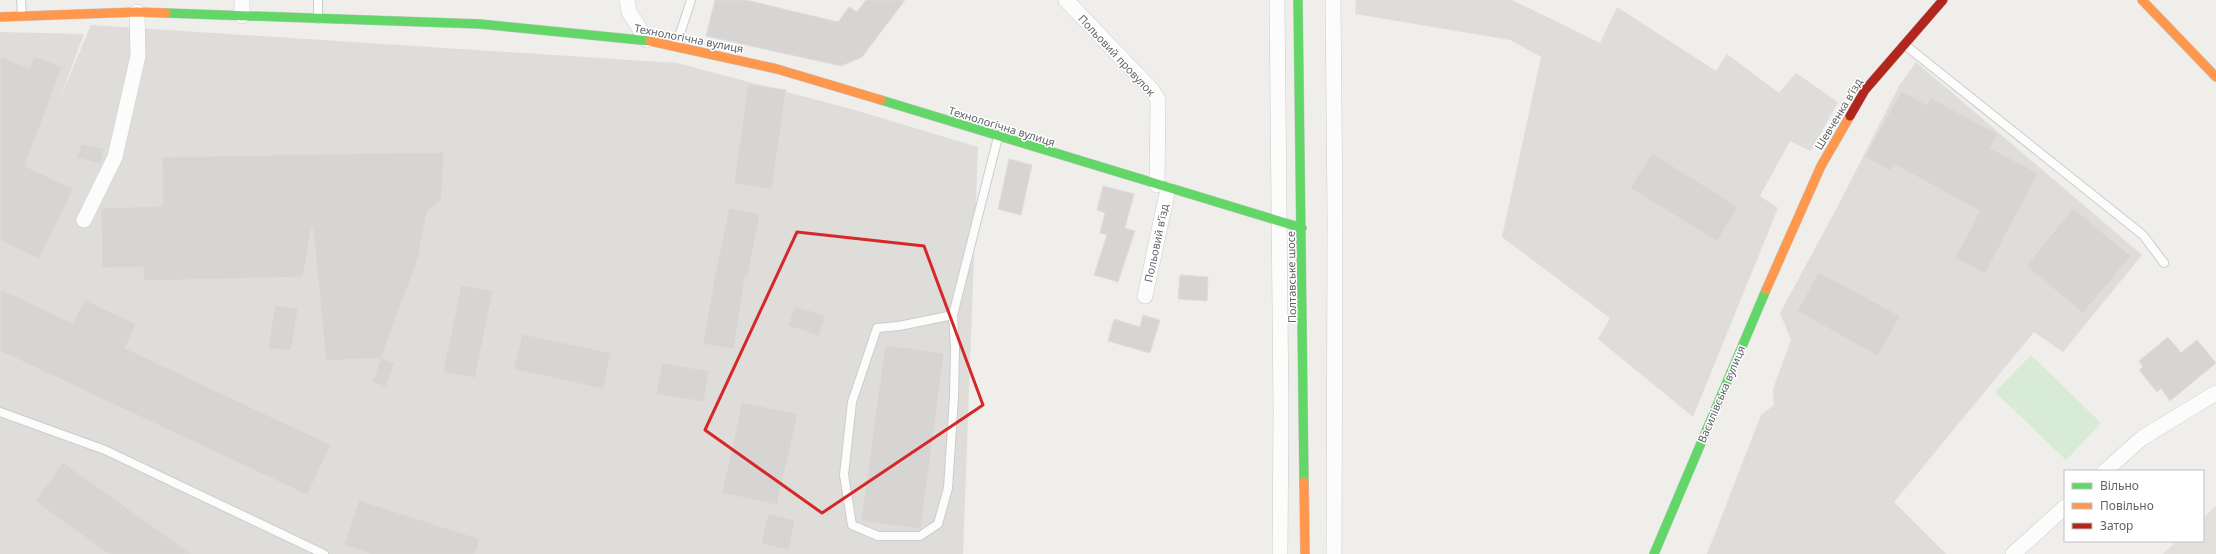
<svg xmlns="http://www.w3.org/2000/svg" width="2216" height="554" font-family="'Noto Sans',sans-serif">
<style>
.industrial{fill:#dfddda}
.education{fill:#e2e0da}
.green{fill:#d8ebd6}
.building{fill:#d6d5d3;stroke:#deddd9}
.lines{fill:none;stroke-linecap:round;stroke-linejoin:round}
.lane-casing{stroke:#cbcccc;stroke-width:10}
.street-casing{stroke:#cbcccc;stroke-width:16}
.fast-casing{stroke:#cacacb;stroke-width:10}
.slow-casing{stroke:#cacacb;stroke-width:10}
.jam-casing{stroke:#cacacb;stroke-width:10}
.lane{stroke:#fdfcfc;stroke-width:8}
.street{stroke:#fdfcfc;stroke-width:15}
.fast{stroke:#63d668;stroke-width:9}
.slow{stroke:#ff974d;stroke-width:9}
.jam{stroke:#b3261e;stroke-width:9}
.marked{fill:none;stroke:#d62828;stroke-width:3;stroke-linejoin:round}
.labels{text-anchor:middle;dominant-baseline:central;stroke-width:3;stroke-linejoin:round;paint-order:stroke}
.street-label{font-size:11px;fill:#5f6368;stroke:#fff}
</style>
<rect width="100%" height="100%" fill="#efeeea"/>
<path class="industrial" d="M1356,0H1512L1600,43L1617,7L1716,71L1727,54L1779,93L1796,73L1838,102L1811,151L1790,141L1760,196L1778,208L1693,417L1598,339L1610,318L1502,237L1541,57L1510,40L1355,14Z
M91,25L677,63L855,110L978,147L963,554H0V32L84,34L60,98Z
M1916,62L2142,255L2063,352L2034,332L1894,502L1946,554H1707L1761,415L1774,405L1773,389L1791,340L1780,313L1839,204L1899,86Z"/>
<path class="education" d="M2216,506V554H2163L2177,541H2203V518Z"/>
<path class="green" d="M2031,355L2101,423L2066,460L1995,392Z"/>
<path class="building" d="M715,0H746L838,22L849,7L857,12L866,0H905L862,57L841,66L706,36Z
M34,56L62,67L25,166L73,189L39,259L0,240V57L30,68Z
M748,84L786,90L772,189L734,184Z
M1901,91L1927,105L1931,98L1997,134L1990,148L2038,173L1985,274L1955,258L1980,211L1894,164L1890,171L1865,157Z
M81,144L104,149L101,164L77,158Z
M444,152L441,200L427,211L418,259L381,358L326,361L313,230H311L303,277L144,281L143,267L102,268L101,208L163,206L162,157Z
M1652,153L1738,207L1717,241L1630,188Z
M1009,159L1032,165L1021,215L998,209Z
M1103,186L1134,194L1125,228L1135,231L1118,282L1094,275L1107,235L1100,233L1105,213L1097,210Z
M729,208L760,214L748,276H745L734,349L703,344L714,280Z
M2073,208L2131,256L2083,313L2026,266Z
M1819,272L1900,316L1878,356L1797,311Z
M1180,275L1208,277L1207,301L1178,299Z
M461,285L493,291L475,378L443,372Z
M0,289L73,323L85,300L136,324L125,348L331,445L307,495L0,351Z
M275,305L298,309L291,351L268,348Z
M794,306L825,315L819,336L788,326Z
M1143,315L1160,320L1150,353L1108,341L1114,319L1140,327Z
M522,334L611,353L603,389L514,369Z
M2168,337L2181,353L2197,340L2216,363L2170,401L2161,388L2157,392L2139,370L2143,367L2139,361Z
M885,345L944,353L921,529L861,521Z
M381,358L395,363L386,387L372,382Z
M662,363L709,371L704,402L656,394Z
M742,402L798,414L777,505L722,493Z
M63,462L191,554H108L35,501Z
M359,500L480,539L475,554H371L344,545Z
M768,514L795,520L789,550L761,544Z"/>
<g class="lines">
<g class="lane-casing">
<path id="lane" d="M21,0L22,15
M318,0V19
M1905,45L2143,235L2164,263
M676,46L691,0
M953,315L899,326L877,328L852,402L844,475L852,525L878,536H920L938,524L948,488L954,397L955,347L953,315L998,137
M0,412L105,450L324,554"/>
</g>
<g class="street-casing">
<path id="street" d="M242,0V16
M627,0L629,12L647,40
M1066,0L1152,90L1158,100L1157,185
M1277,0L1281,411L1280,554
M1333,0L1335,218L1334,554
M84,220L115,157L138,56L137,12
M1145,296L1168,189
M2105,471L2142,438L2216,393
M2013,554L2065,507"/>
</g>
<g class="fast-casing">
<path id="fast" d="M1298,0L1304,482
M166,13L480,24L650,41
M881,100L1302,228
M1654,554L1766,290"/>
</g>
<g class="slow-casing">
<path id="slow" d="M2142,0L2216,77
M0,17L137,12L166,13
M650,41L777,69L881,100
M1766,290L1821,166L1850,116
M1304,482L1305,554"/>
</g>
<g class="jam-casing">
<path id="jam" d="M1850,116L1865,90L1943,0"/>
</g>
<use href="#lane" class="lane"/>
<use href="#street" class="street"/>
<use href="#fast" class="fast"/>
<use href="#slow" class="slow"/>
<use href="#jam" class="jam"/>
</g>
<path class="marked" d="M797,232L924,246L983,405L822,513L705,430Z"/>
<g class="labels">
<g class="street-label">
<text transform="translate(689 38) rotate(11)">Технологічна вулиця</text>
<text transform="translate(1117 55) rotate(47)">Польовий провулок</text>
<text transform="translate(1838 114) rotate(-59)">Шевченка в’їзд</text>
<text transform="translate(1002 126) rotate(17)">Технологічна вулиця</text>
<text transform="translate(1156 243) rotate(-78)">Польовий в’їзд</text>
<text transform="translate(1291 277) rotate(-91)">Полтавське шосе</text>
<text transform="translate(1721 394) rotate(-67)">Василівська вулиця</text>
</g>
</g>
<rect x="2064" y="470" width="140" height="72" fill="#ffffff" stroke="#bfc1c3"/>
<rect x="2072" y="483" width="20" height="6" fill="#63d668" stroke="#bfc1c3"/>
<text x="2100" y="490" font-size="12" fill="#5f6368">Вільно</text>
<rect x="2072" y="503" width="20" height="6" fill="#ff974d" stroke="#bfc1c3"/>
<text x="2100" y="510" font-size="12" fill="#5f6368">Повільно</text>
<rect x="2072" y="523" width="20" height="6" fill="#b3261e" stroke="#bfc1c3"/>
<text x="2100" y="530" font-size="12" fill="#5f6368">Затор</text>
</svg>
